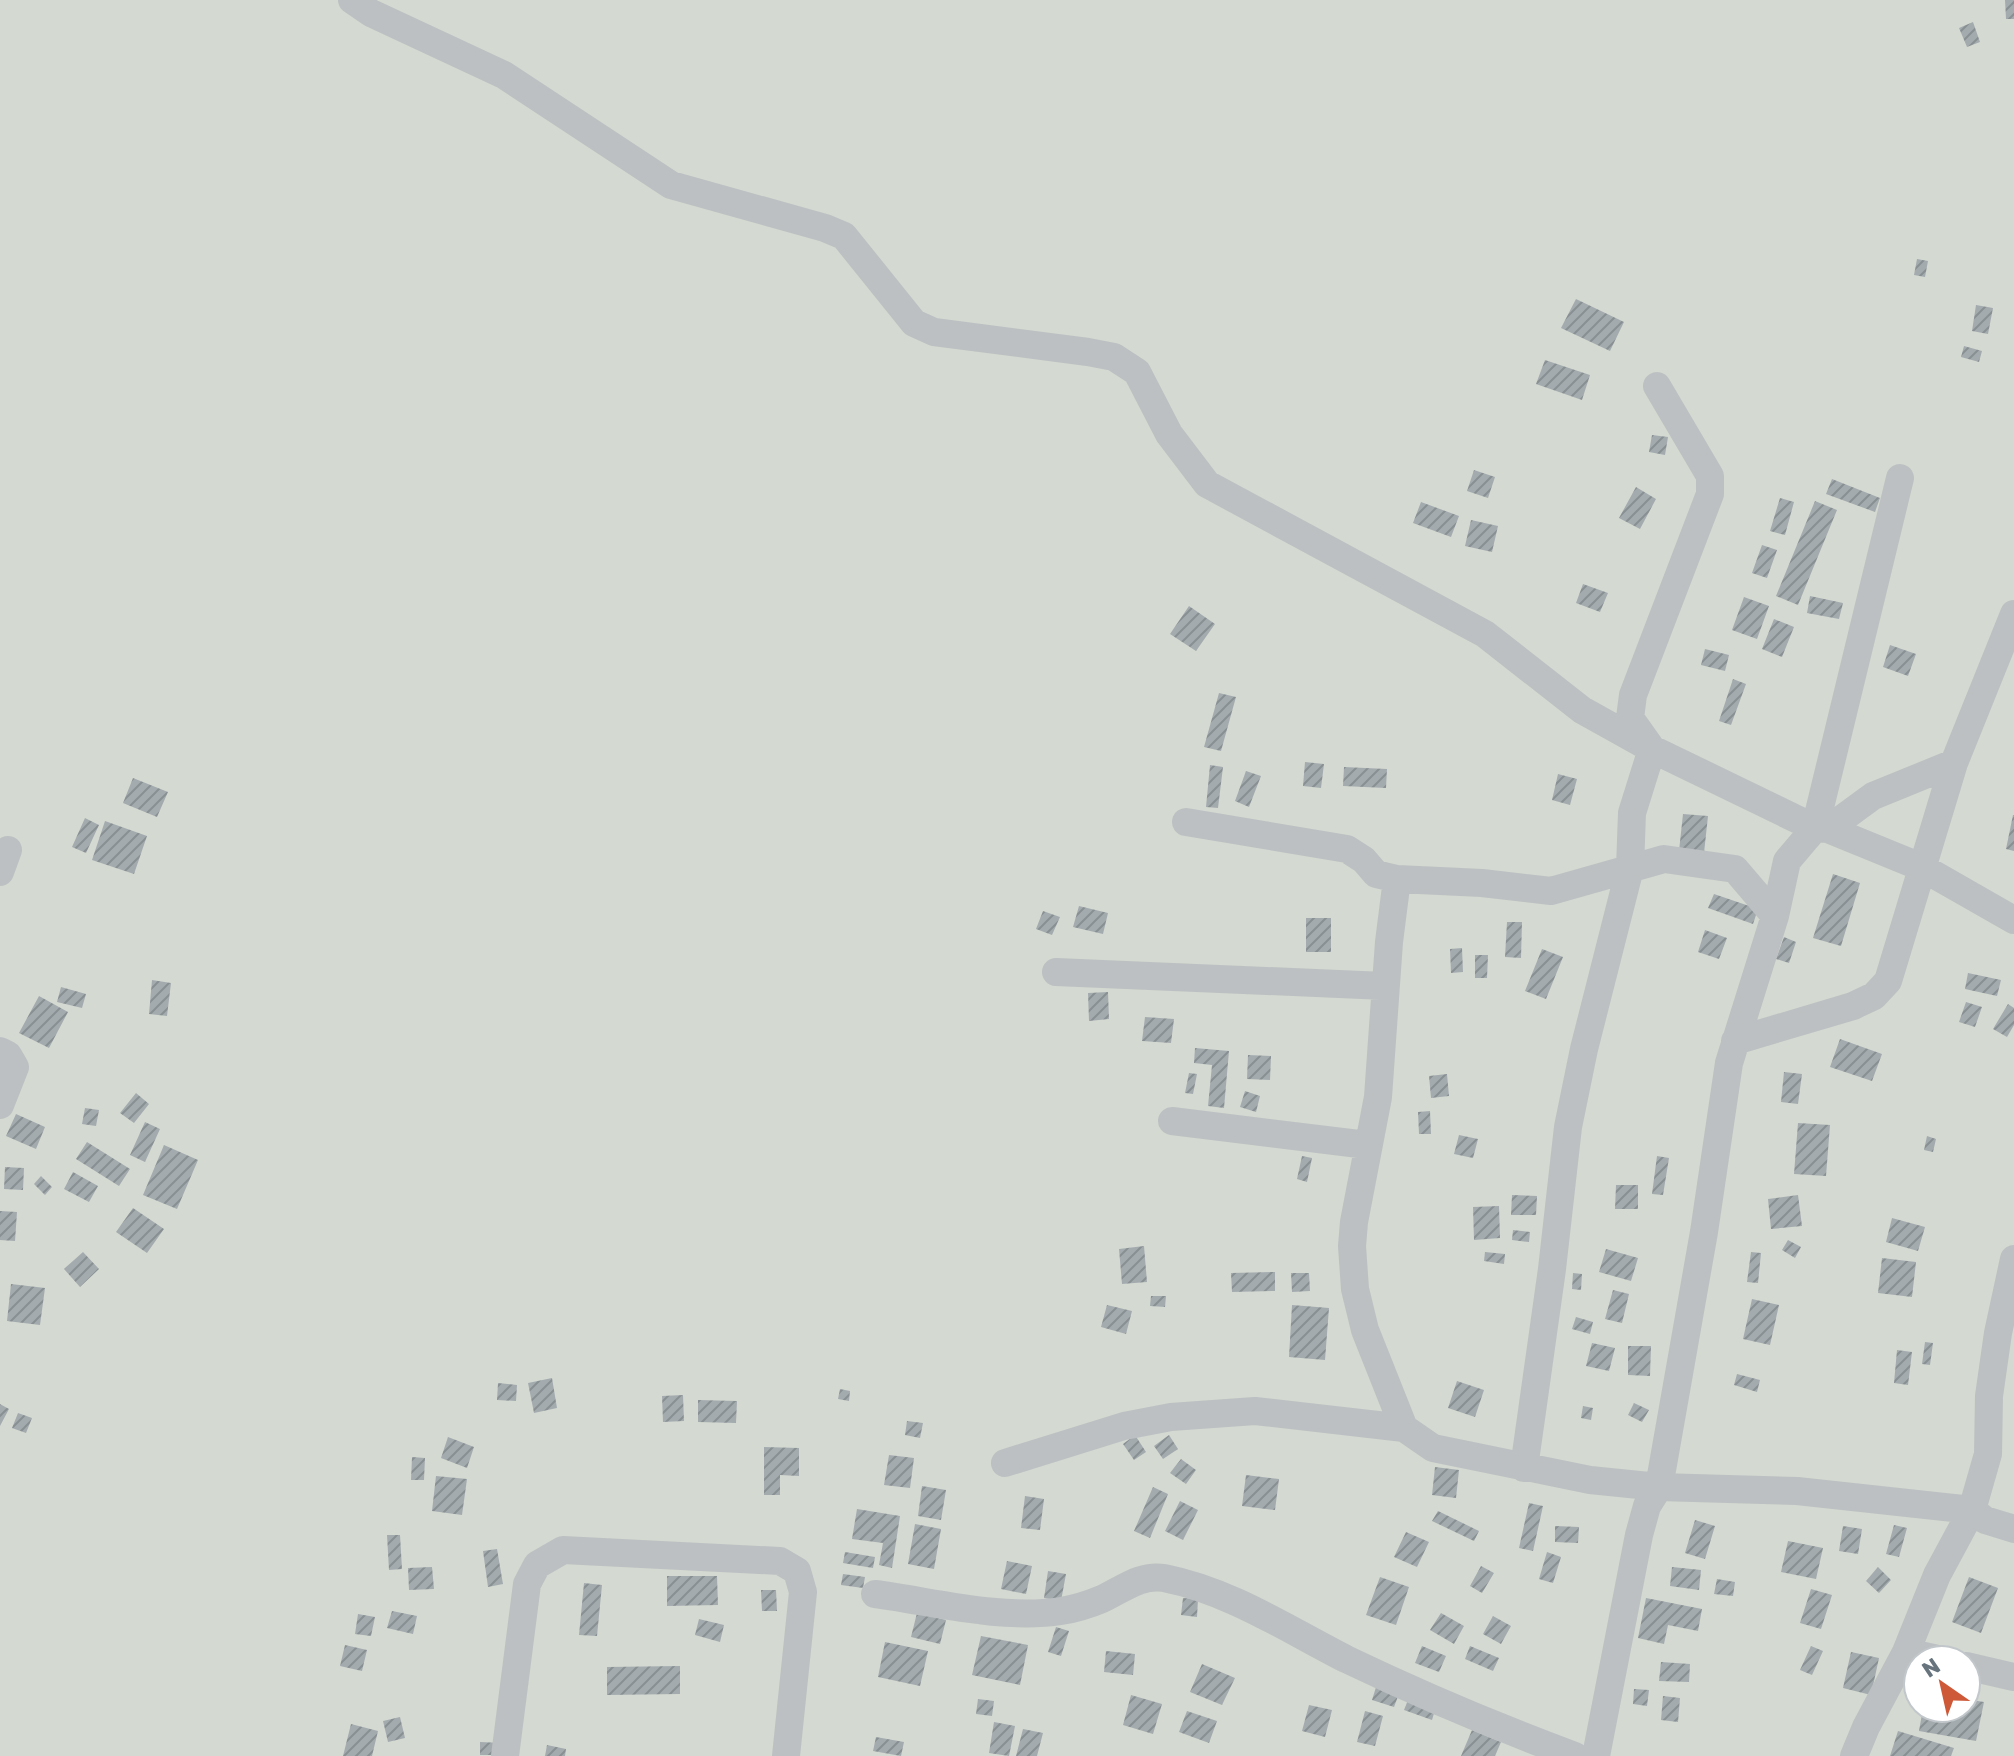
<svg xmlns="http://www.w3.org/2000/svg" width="2014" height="1756" font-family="Rubik,sans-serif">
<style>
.green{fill:#d4d9d1;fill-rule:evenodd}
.building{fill:url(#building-hatch)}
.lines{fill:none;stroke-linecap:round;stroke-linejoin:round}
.minor{stroke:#bcc0c2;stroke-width:28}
</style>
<defs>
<pattern id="building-hatch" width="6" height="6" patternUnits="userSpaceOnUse" patternTransform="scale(2)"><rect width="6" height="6" fill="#a4abaf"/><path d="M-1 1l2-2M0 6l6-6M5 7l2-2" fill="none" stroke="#899094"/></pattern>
</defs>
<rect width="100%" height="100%" fill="#f4f4f1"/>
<path class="green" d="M0,0H2014V1756H0ZM1918,1660H1966V1708H1918Z"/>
<path class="building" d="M2005,0H2014V19H2006Z
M1973,22L1980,42L1967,47L1959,28Z
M1917,259L1928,261L1925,277L1914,275Z
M1576,299L1624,322L1610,351L1561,328Z
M1976,305L1993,308L1988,334L1972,331Z
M1964,346L1982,351L1979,362L1961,357Z
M1545,360L1590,375L1582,400L1536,384Z
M1652,435L1668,437L1665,455L1649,452Z
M1474,470L1495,477L1488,498L1467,491Z
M1832,479L1880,498L1875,512L1826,494Z
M1636,487L1656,499L1640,529L1619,518Z
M1780,498L1794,502L1785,535L1770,531Z
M1815,501L1837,510L1798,605L1776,596Z
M1421,502L1459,516L1451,537L1413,523Z
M1471,520L1498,526L1492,552L1465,546Z
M1762,545L1777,550L1767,578L1752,573Z
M1583,584L1608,593L1600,612L1576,603Z
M1810,596L1843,603L1839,619L1807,613Z
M1744,597L1769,606L1757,639L1732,630Z
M1189,606L1215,624L1196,651L1170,634Z
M1774,619L1794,627L1782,657L1762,649Z
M1890,645L1916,654L1908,676L1883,667Z
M1705,649L1729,655L1725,671L1701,665Z
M1733,679L1746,684L1731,725L1719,721Z
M1219,693L1236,697L1221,751L1204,747Z
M1305,762L1324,764L1321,788L1303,786Z
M1210,765L1223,767L1218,808L1206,807Z
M1344,767L1387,769L1386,788L1343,786Z
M1246,771L1261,776L1249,807L1235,801Z
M1558,774L1577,779L1570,805L1552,800Z
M133,778L168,792L157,817L123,803Z
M1683,814L1708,816L1704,853L1679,851Z
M2013,815H2014V851L2006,849Z
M85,818L99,825L86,853L72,847Z
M105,821L147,836L134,874L92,860Z
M1833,874L1860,883L1841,946L1813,938Z
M1714,894L1758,909L1753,924L1708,908Z
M1079,906L1108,913L1103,934L1073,927Z
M1043,911L1060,917L1052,935L1036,929Z
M1306,918H1331V952H1306Z
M1507,922H1522L1521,958L1505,957Z
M1705,930L1727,938L1719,959L1698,952Z
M1784,937L1796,942L1789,963L1776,959Z
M1462,948L1463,972L1451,973L1450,949Z
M1542,949L1563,957L1546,999L1525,991Z
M1475,955H1488L1487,978H1475Z
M1968,973L2001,980L1997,996L1965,989Z
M152,980L171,983L167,1016L149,1014Z
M61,987L86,994L82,1008L57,1002Z
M1108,992L1109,1019L1089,1021L1088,993Z
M39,996L68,1012L49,1048L19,1033Z
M1966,1002L1982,1007L1975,1027L1959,1022Z
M2008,1004L2014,1008V1025L2007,1037L1993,1029Z
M1145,1017L1174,1019L1171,1043L1142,1041Z
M1840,1039L1882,1054L1872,1081L1830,1067Z
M1195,1048L1229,1051L1224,1108L1208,1106L1212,1065L1194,1063Z
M1248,1055L1271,1056L1270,1080L1247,1079Z
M1784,1072L1802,1074L1798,1104L1781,1102Z
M1189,1073L1197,1074L1193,1094L1185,1093Z
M1447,1074L1449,1096L1431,1098L1429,1076Z
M1245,1091L1260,1096L1256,1112L1240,1107Z
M136,1093L149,1104L134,1123L120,1113Z
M85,1108L99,1110L96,1126L82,1124Z
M1430,1111L1431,1134H1419L1418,1112Z
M16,1114L45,1127L36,1149L6,1136Z
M145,1122L160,1129L145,1162L130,1155Z
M1798,1123L1830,1125L1826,1176L1794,1174Z
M1459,1135L1478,1139L1473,1158L1454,1154Z
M1927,1136L1936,1139L1933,1152L1924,1150Z
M87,1142L130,1169L119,1186L76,1159Z
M164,1145L198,1160L177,1209L143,1195Z
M1302,1156L1312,1158L1307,1182L1297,1179Z
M1657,1156L1669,1158L1663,1195L1652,1194Z
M5,1167L24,1168L23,1190L4,1189Z
M73,1172L98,1186L89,1202L64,1189Z
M41,1176L52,1187L45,1195L34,1184Z
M1616,1185H1638V1209H1615Z
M1512,1195L1537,1196L1536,1215H1511Z
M1798,1195L1802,1226L1771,1229L1768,1199Z
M1499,1206L1500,1238L1474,1240L1473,1207Z
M133,1208L164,1229L147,1253L116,1232Z
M0,1211L17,1212L15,1241L0,1240Z
M1892,1218L1925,1227L1918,1251L1886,1242Z
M1513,1230L1530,1232L1529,1242L1512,1240Z
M1788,1240L1801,1247L1795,1258L1782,1250Z
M1144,1246L1147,1282L1122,1284L1119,1249Z
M1606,1249L1638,1258L1631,1281L1599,1272Z
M83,1252L99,1269L80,1287L64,1269Z
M1485,1252L1505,1254L1504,1264L1484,1261Z
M1751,1252L1761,1253L1758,1283L1747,1282Z
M1882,1258L1916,1262L1912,1297L1878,1293Z
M1275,1272V1291L1232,1292L1231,1273Z
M1291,1273H1309L1310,1291L1292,1292Z
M1573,1273L1582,1274L1581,1290L1572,1289Z
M11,1284L45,1288L40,1325L7,1321Z
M1613,1290L1629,1294L1622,1323L1605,1319Z
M1151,1296H1166L1165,1307L1150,1306Z
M1752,1299L1779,1305L1770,1345L1743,1339Z
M1107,1305L1132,1311L1126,1334L1101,1327Z
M1292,1305L1329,1308L1325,1360L1289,1357Z
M1576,1317L1593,1322L1590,1334L1572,1329Z
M1925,1342L1933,1343L1930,1365L1922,1364Z
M1592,1343L1615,1348L1609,1371L1586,1366Z
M1628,1346H1651L1650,1376L1628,1375Z
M1897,1350L1912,1352L1908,1385L1894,1383Z
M1737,1374L1760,1380L1757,1392L1734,1385Z
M552,1378L557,1408L534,1413L528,1383Z
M1457,1381L1484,1390L1475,1417L1448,1408Z
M498,1383L517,1385L516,1401L497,1400Z
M840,1389L850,1391L849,1401L838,1399Z
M683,1395L684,1421L663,1422L662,1396Z
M698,1400L737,1401L736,1423L698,1422Z
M1634,1403L1649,1410L1642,1422L1628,1415Z
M0,1404L9,1409L0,1426Z
M1583,1406L1593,1408L1591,1420L1581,1418Z
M18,1413L32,1418L26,1433L12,1428Z
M907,1421L923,1423L920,1438L905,1435Z
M1135,1435L1146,1452L1134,1460L1123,1444Z
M1169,1435L1178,1449L1163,1459L1154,1446Z
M448,1437L474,1447L467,1468L441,1458Z
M764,1447L799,1448V1476L780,1475V1495H764Z
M889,1455L914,1458L910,1488L884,1485Z
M412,1457L425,1458L424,1480H411Z
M1181,1459L1196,1470L1186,1484L1170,1473Z
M1435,1467L1459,1470L1456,1498L1432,1495Z
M1246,1475L1279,1479L1275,1510L1242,1506Z
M436,1476L467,1479L462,1515L432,1511Z
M922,1486L946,1490L941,1520L918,1516Z
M1153,1487L1168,1494L1150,1538L1134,1531Z
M1025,1496L1044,1499L1040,1530L1021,1528Z
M1180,1501L1198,1510L1183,1540L1165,1531Z
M1529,1503L1543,1506L1533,1551L1519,1548Z
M857,1509L900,1516L892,1568L879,1565L883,1543L852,1539Z
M1438,1511L1479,1531L1474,1541L1432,1521Z
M1695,1520L1715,1526L1705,1559L1685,1553Z
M915,1524L941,1529L934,1569L908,1564Z
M1894,1525L1907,1528L1899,1557L1886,1554Z
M1555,1526L1579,1527L1578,1543L1555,1542Z
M1843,1526L1862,1529L1858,1554L1839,1551Z
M1406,1532L1429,1542L1417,1567L1394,1557Z
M387,1535H400L402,1569L389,1570Z
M1788,1541L1823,1548L1816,1579L1781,1572Z
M497,1549L503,1584L488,1587L483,1551Z
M845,1552L875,1557L873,1568L843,1563Z
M1547,1552L1561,1557L1553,1583L1539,1579Z
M1007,1561L1032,1566L1026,1594L1001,1589Z
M1481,1566L1494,1573L1482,1593L1470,1586Z
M432,1567L434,1589L409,1590L408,1568Z
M1672,1567L1701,1570L1699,1590L1670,1586Z
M1878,1567L1891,1580L1879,1593L1866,1581Z
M1048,1571L1066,1574L1061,1601L1044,1598Z
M843,1574L865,1577L863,1588L841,1585Z
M667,1576H717L718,1605L667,1606Z
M1380,1577L1409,1587L1396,1625L1366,1615Z
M1969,1577L1998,1588L1981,1633L1952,1622Z
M1717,1579L1735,1582L1733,1596L1714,1594Z
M584,1583L602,1585L597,1636L579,1635Z
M1811,1589L1832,1595L1821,1629L1800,1623Z
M761,1590H776L777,1611H762Z
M1183,1598L1198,1599L1197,1617L1181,1615Z
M1646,1598L1702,1609L1698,1631L1668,1625L1664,1644L1638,1638Z
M392,1611L417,1616L413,1634L387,1628Z
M917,1613L946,1620L940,1644L911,1637Z
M1441,1613L1464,1626L1454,1644L1430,1630Z
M358,1614L375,1617L371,1636L355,1634Z
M1493,1616L1511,1626L1501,1644L1483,1634Z
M699,1619L724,1625L720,1642L695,1635Z
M1056,1627L1069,1631L1061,1656L1048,1652Z
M981,1636L1028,1645L1020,1685L972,1675Z
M885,1642L928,1651L920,1686L878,1677Z
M345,1645L367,1650L362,1671L340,1666Z
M1422,1646L1446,1656L1439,1672L1415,1663Z
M1470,1646L1499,1658L1493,1671L1465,1659Z
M1811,1646L1823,1651L1812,1675L1800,1670Z
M1106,1651L1135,1654L1133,1675L1104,1672Z
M1851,1652L1879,1658L1871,1695L1843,1688Z
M1661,1662L1690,1664L1689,1682L1659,1681Z
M1202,1664L1235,1678L1222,1705L1190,1692Z
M680,1666V1694L607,1695V1667Z
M1377,1684L1400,1691L1394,1707L1372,1700Z
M1634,1689L1649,1690L1647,1706L1633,1704Z
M1131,1695L1162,1704L1153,1734L1123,1725Z
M1663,1696L1680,1698L1678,1722L1661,1720Z
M978,1699L994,1701L992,1716L976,1714Z
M1966,1699L1984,1702L1976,1741L1919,1731L1923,1708H1966Z
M1408,1700L1435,1710L1432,1720L1404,1710Z
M1309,1705L1332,1710L1325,1737L1302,1731Z
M1187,1711L1217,1721L1209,1743L1179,1732Z
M1365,1711L1383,1716L1375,1746L1357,1742Z
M400,1717L405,1738L388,1742L383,1721Z
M994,1722L1015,1726L1009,1756L989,1753Z
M351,1724L378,1731L372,1756H343Z
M1023,1729L1043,1733L1037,1756H1016Z
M1472,1730L1501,1742L1495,1756H1461Z
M1898,1731L1954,1748L1951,1756H1890Z
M876,1737L904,1742L901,1756L873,1751Z
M480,1742L502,1743L501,1755H480Z
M547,1745L566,1749L565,1756H545Z"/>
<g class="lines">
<path class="minor" d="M352,0L371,13L504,75L671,185L825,228L844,236L914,323L934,332L1088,352L1114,357L1137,372L1169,434L1207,484L1485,634L1582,710L1652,749L1815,828L1828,829L1921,867L2014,920
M1186,822L1347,849L1364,860L1376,874L1397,879
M1828,829L1873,796L1954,763
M0,872L8,850
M1056,972L1385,986
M1735,1041L1853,1006L1874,996L1888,981L1954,763L2014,614
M0,1051L8,1055L15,1067L0,1105
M1172,1121L1367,1145
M1404,1428L1365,1330L1355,1289L1352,1246L1354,1222L1378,1097L1389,942L1397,879L1482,883L1551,891L1664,859L1735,869L1775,916
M1005,1463L1124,1426L1171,1417L1255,1411L1404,1428L1433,1448L1590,1480L1659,1487L1797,1491L1972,1510L1985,1520L2014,1529
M1524,1468L1552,1269L1568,1127L1584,1049L1630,868L1632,813L1652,749L1630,718L1633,695L1710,494V476L1657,386
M875,1594C935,1602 1001,1620 1061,1611C1074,1609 1090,1604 1102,1599C1122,1590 1140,1574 1164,1578C1230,1591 1287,1629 1346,1659C1421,1695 1497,1727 1575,1756
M1906,1652L1942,1660
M1966,1666L2014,1677
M505,1756L527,1584L537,1565L563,1550L780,1561L797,1571L803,1592L786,1756
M1596,1756L1639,1535L1647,1506L1659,1487L1704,1232L1729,1063L1775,916L1787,861L1815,828L1900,478
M1854,1756L1866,1727L1906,1652L1937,1575L1972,1510L1988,1454L1989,1396L1998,1333L2014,1259"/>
</g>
<g transform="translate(1942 1684) rotate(326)"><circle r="38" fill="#ffffff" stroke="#c2c7cb" stroke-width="2"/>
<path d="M0-6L14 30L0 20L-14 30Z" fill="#cd5938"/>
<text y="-12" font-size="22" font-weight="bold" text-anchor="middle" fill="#67747e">N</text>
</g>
</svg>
